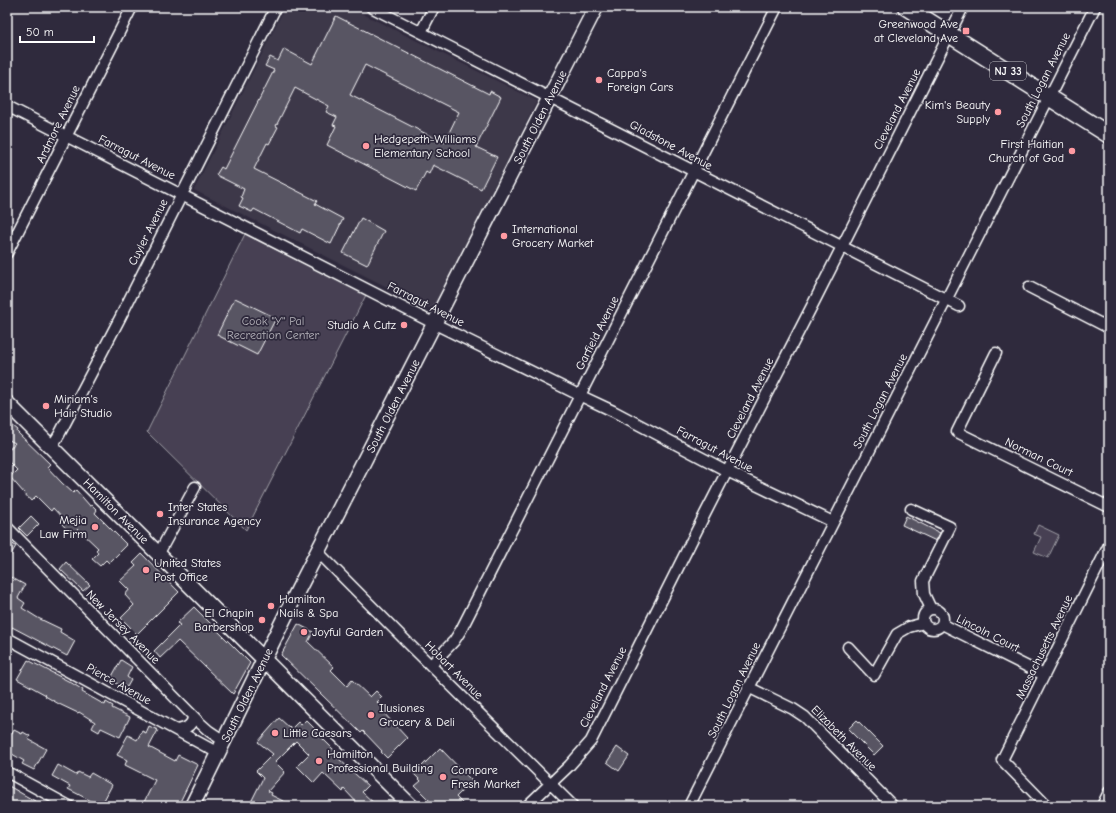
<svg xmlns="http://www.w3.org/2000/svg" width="1116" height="813" font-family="'Comic Neue',sans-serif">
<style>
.built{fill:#3c3749}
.green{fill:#464152;stroke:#a2a0a8}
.building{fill:#595564;stroke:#fff;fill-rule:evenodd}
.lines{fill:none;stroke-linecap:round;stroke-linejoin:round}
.minor-casing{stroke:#fff;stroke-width:13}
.secondary-casing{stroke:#fff;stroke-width:17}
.primary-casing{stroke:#fff;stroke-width:19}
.minor{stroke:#2f2a3d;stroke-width:10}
.secondary{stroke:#2f2a3d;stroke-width:14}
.primary{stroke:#2f2a3d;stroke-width:16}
.poi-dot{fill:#ff9aa2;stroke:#2f2a3d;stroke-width:1.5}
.labels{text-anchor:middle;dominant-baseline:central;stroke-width:3.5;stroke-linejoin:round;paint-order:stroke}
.shield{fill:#2f2a3d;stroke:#c1bfc5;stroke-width:1}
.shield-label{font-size:11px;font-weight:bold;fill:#fff}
.poi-label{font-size:12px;fill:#fff;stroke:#2f2a3d;text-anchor:start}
.street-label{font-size:12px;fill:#fff;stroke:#2f2a3d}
.park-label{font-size:12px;fill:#b5b3ba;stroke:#2f2a3d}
</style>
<rect width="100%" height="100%" fill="#2f2a3d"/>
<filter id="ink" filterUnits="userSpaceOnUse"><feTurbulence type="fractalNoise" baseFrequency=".025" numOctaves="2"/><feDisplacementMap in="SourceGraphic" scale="8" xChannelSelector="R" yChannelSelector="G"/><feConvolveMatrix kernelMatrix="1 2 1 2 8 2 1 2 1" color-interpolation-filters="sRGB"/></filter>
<g filter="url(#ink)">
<path class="built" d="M285,7H349L537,101L433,310L194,190Z"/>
<path class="green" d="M245,234L366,295L246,530L147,432Z
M1038,525L1059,535L1048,558L1034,552L1041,537L1034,534Z"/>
<path class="building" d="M336,16L489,94L490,91L501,97L476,147L497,157L481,189L433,165L429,174L426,172L416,191L327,145L336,126L333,125L337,117L326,112L329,106L295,88L276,126L278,127L269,144L267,143L254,169L317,201L315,204L343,219L331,244L302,229L300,233L254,209L252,212L239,206L243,198L241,197L244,189L216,175L221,167L224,169L274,70L265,66L270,57L278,61L284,49L312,64ZM365,65L459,112L444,143L350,95Z
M361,218L384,231L367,265L343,253Z
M235,298L276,318L257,355L217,335Z
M7,421L18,430L17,432L50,464L47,467L62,483L73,493L76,490L90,506L92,505L97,510L95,513L127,545L109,563L106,560L100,566L92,559L98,553L96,550L98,548L78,529L72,535L62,524L65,521L53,508L51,511L36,496L31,501L10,477L17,470L7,460V452L15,443L7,439Z
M31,516L39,524L27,536L19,528Z
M906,516L940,533L936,541L902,525Z
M7,541L16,546L7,561Z
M142,554L179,592L137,634L121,618L134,605L125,595L129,590L120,581L136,566L133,563Z
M66,562L90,585L83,591L60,569Z
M7,575L25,585L18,598L25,603L22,608L38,618L61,629L60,632L75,641L67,656L12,627L9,632H7Z
M194,607L250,663L233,694L178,641L160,658L154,651L180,625L177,623Z
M298,624L313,632L308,642L334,667L331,670L347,686L352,680L370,697L376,691L382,697L377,702L384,709L382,711L407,738L387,758L381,752L382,751L363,731L361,733L281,655Z
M28,660L70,682L83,690L82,692L105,705L106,702L113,706L112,708L130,717L120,737L101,728L99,732L92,728L95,722L79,712L78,713L59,704L45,696L46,695L17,679Z
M121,660L132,667L127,677L131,680L127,687L123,685L122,686L110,680Z
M279,718L291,729L298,722L301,725L306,720L318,732L317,733L340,756L338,758L368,786L362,792L377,806H360L344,789L343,792L323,773L314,783L297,766L309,754L296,741L275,762L285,772L268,791L272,793L271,795L293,806H249L263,778L256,771L273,754L258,742Z
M857,720L883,746L874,755L848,729Z
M149,726L158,730L149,747L175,761L178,755L198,765L178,806H142L155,780L125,765L127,760L117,755L128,735L137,740L142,731L146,733Z
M14,730L22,734L23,732L30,736L28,739L46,749L34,770L22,764L24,761L7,751V731L12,734Z
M617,747L629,756L619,771L607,762Z
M440,748L472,781L456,797L465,806H435L415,786L421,781L414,774Z
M58,765L76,775L78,772L88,777L91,773L112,785L101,806L68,789L70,786L52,776Z
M7,785L26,796L44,806H7Z"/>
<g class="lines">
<g class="minor-casing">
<path id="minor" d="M371,7L959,306
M421,32L434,7
M7,106L435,324L579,395L613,411L727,471L833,522
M7,253L132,7
M1029,287L1109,328
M996,353L957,432L1109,507
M52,446L59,435L120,318L276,7
M911,509L950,527L923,581L924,594L931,609
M7,527L200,723L209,731L224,741
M318,552L409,644L573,806
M159,553L195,487
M923 619a10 10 0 1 1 20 0a10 10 0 1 1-20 0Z
M942,624L1044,675
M7,638L218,753
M848,647L874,675L897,634L909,627L924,623
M431,665L454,641L461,630L777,7
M748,687L793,709L805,717L893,806
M176,730C185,729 193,726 193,716
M7,772L69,806
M527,806L569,766L591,741L705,514L815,300L963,7
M689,806L1095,7
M1047,806L1002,760L1109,545
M1102,806L1109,792"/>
</g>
<g class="secondary-casing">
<path id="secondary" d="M7,403L411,806
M192,806L298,590L596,7"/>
</g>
<g class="primary-casing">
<path id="primary" d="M906,7L1109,135"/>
</g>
<use href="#minor" class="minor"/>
<use href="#secondary" class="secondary"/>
<use href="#primary" class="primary"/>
</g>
</g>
<g class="poi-dot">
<rect x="962" y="27" width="8" height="8" rx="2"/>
<circle cx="599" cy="80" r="4"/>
<circle cx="998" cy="112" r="4"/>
<circle cx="366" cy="146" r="4"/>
<circle cx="1072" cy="151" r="4"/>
<circle cx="504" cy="236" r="4"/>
<circle cx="404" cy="325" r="4"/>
<circle cx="46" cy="406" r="4"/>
<circle cx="160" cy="514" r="4"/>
<circle cx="95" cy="527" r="4"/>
<circle cx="146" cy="570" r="4"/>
<circle cx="271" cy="606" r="4"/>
<circle cx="262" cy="620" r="4"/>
<circle cx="304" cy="632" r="4"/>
<circle cx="371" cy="715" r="4"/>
<circle cx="275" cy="733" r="4"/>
<circle cx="319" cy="761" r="4"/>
<circle cx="443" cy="777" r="4"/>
</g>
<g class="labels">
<rect class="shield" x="990" y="62" width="36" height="18" rx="3"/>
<g class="shield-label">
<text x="1008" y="71">NJ 33</text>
</g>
<g class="poi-label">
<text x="958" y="24" text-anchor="end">Greenwood Ave<tspan x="958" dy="14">at Cleveland Ave</tspan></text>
<text x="607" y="73">Cappa's<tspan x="607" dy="14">Foreign Cars</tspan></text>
<text x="990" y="105" text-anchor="end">Kim's Beauty<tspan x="990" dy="14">Supply</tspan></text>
<text x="374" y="139">Hedgepeth-Williams<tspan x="374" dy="14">Elementary School</tspan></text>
<text x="1064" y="144" text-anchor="end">First Haitian<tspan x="1064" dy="14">Church of God</tspan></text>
<text x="512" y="229">International<tspan x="512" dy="14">Grocery Market</tspan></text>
<text x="396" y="325" text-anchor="end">Studio A Cutz</text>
<text x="54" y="399">Miriam's<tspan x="54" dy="14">Hair Studio</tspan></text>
<text x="168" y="507">Inter States<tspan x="168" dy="14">Insurance Agency</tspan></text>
<text x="87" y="520" text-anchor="end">Mejia<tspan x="87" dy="14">Law Firm</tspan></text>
<text x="154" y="563">United States<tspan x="154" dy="14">Post Office</tspan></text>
<text x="279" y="599">Hamilton<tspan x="279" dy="14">Nails &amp; Spa</tspan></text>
<text x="254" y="613" text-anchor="end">El Chapin<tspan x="254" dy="14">Barbershop</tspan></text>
<text x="312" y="632">Joyful Garden</text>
<text x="379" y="708">Ilusiones<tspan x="379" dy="14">Grocery &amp; Deli</tspan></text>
<text x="283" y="733">Little Caesars</text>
<text x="327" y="754">Hamilton<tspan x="327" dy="14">Professional Building</tspan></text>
<text x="451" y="770">Compare<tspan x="451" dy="14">Fresh Market</tspan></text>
</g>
<g class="street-label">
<text transform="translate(1043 80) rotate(-63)">South Logan Avenue</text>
<text transform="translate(897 109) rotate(-63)">Cleveland Avenue</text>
<text transform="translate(540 117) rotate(-63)">South Olden Avenue</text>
<text transform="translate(58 124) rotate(-64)">Ardmore Avenue</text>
<text transform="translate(671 145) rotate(28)">Gladstone Avenue</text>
<text transform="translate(137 157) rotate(27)">Farragut Avenue</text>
<text transform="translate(148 232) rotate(-63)">Cuyler Avenue</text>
<text transform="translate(426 304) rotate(27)">Farragut Avenue</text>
<text transform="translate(597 333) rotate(-63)">Garfield Avenue</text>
<text transform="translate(750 398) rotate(-63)">Cleveland Avenue</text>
<text transform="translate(880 401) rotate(-63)">South Logan Avenue</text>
<text transform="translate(393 406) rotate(-63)">South Olden Avenue</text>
<text transform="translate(715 449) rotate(28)">Farragut Avenue</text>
<text transform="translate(1039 457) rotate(26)">Norman Court</text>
<text transform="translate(116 511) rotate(45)">Hamilton Avenue</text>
<text transform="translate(123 627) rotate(45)">New Jersey Avenue</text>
<text transform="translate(988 633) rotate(27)">Lincoln Court</text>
<text transform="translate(1044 647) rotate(-64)">Massachusetts Avenue</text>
<text transform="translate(454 670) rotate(45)">Hobart Avenue</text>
<text transform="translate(119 684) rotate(29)">Pierce Avenue</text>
<text transform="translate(603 687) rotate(-63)">Cleveland Avenue</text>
<text transform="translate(734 690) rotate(-64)">South Logan Avenue</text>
<text transform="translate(247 695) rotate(-64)">South Olden Avenue</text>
<text transform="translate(844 738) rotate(45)">Elizabeth Avenue</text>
</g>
<g class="park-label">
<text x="273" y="321">Cook "Y" Pal<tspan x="273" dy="14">Recreation Center</tspan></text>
</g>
</g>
<rect width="1116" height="813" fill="none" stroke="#2f2a3d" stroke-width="24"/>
<rect x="12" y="12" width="1092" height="789" fill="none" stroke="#fff" stroke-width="1.5" filter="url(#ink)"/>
<path d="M20 36v6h74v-6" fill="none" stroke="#ffffff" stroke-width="2"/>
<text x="26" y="36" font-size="12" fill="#ffffff" stroke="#2f2a3d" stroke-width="3" paint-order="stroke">50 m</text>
</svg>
